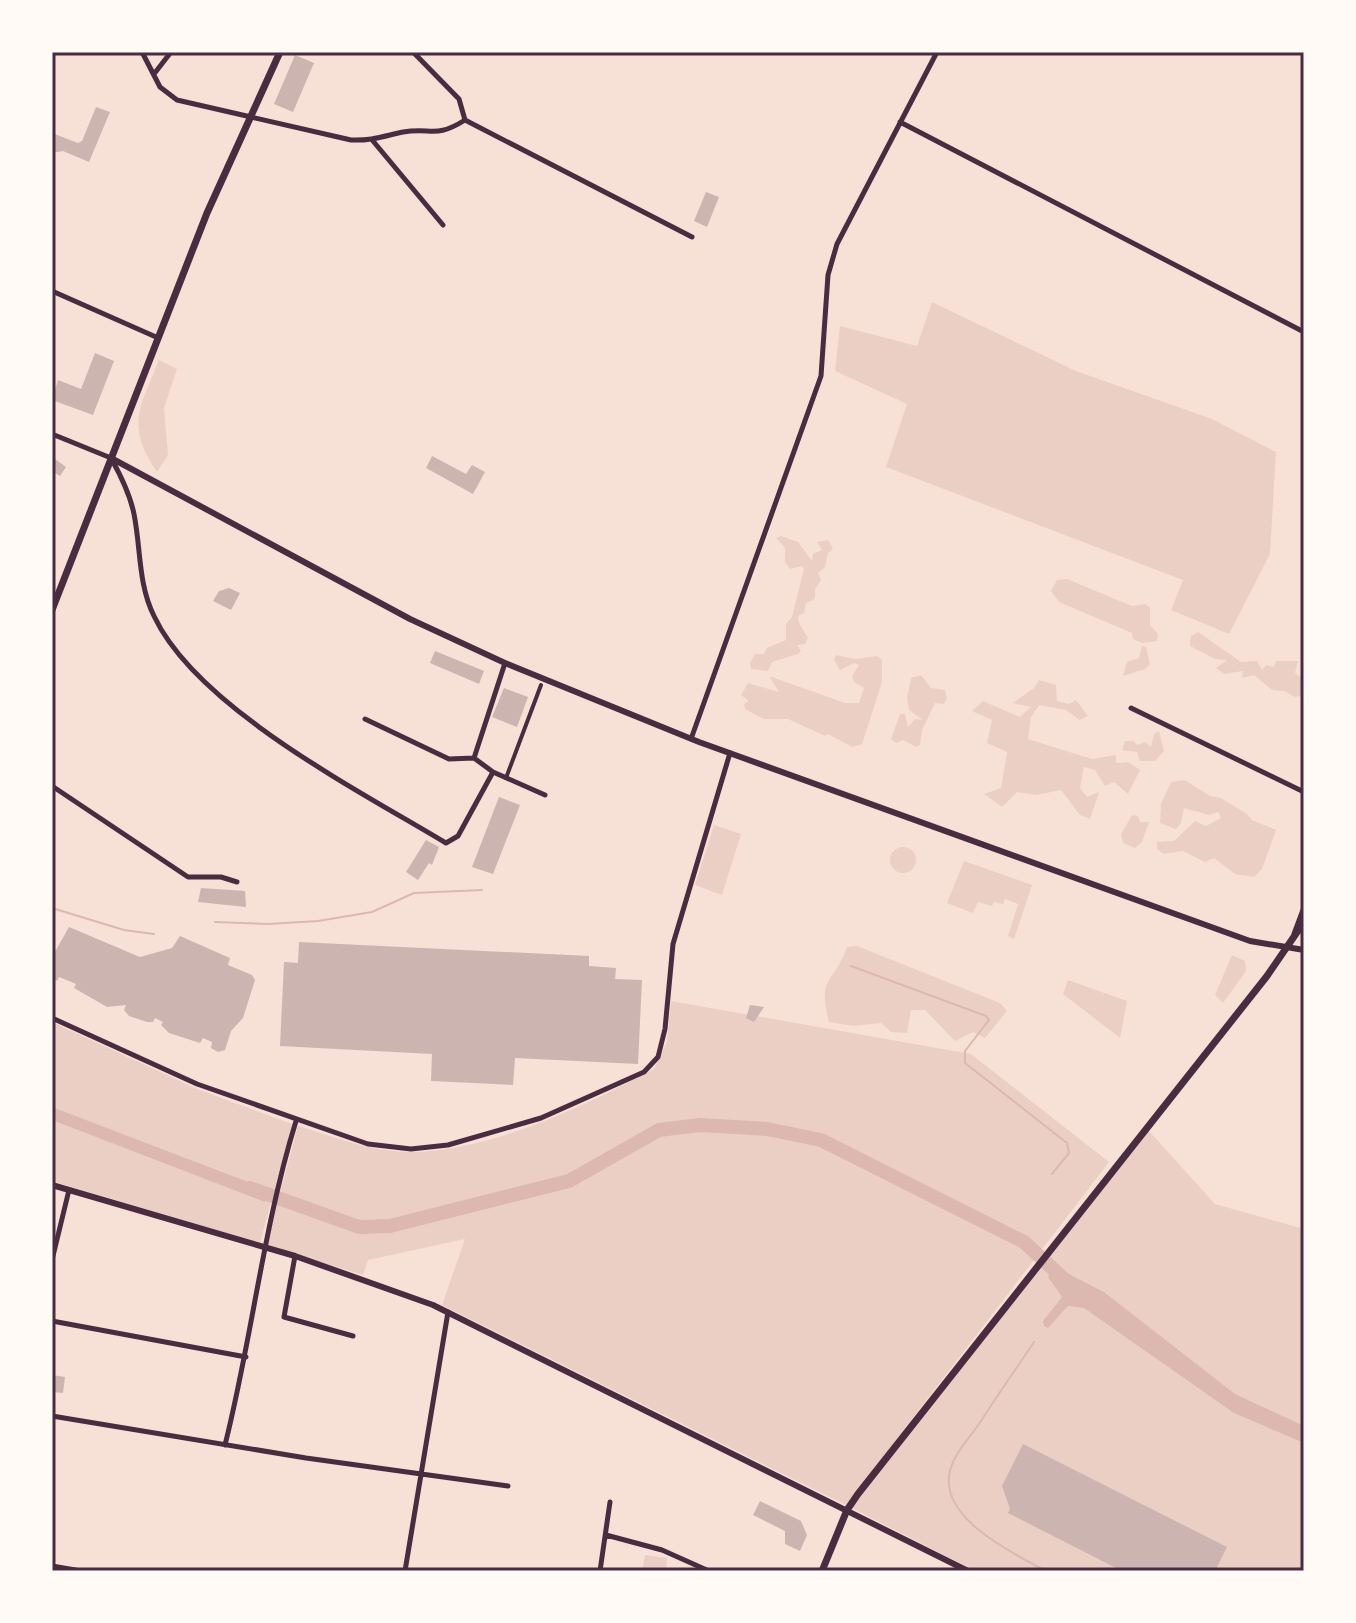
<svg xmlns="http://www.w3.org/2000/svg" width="1356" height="1623" font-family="Manrope,sans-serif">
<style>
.green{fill:#ebcfc5}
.water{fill:#dcb8b0}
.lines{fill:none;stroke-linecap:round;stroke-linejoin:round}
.stream{stroke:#dcb8b0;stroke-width:2}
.river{stroke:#dcb8b0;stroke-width:14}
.building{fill:#ccb4b1}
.pedestrian{stroke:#4a2c40;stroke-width:4}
.minor{stroke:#4a2c40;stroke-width:5}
.tertiary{stroke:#4a2c40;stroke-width:6}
.secondary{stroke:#4a2c40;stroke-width:7}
.primary{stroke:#4a2c40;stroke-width:7}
.neatline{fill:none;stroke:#4a2c40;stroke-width:3}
</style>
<rect width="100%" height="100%" fill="#f7e1d7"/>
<path class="green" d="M932,302L1076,371L1212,419L1276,452L1270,554L1229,634L1171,610L1183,580L886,467L907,404L835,371L840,326L917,346Z
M159,360L177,369L164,408L168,455L157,472C125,425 140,408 159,360Z
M781,536L798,542L812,561L813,554L822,550L817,542L828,540L833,549L828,553L825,567L818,573L821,580L815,589V599L806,603L804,613L799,615L798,621L808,638L805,644L797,645L801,651L798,654L772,662L768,671L751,669L750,663L755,654H764L767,648L786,640V624L792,617L804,569L802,566L790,569L785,562V548L776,538Z
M1067,579L1132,606L1146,604L1150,608V625L1158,634L1157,641L1143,643L1133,639L1132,633L1059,602L1051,591L1057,580Z
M1198,632L1241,662L1257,661L1262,670L1266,665L1274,667L1276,661H1298L1295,673L1304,680V695L1295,697L1284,691L1272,690L1254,675L1242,678L1243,671L1224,674L1216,668L1227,660L1215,659L1190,646L1191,636Z
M1142,646L1146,647L1150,664L1145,669L1123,676L1127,662L1139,658Z
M836,655L855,659L877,656L882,660V682L862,744L852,747L828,734L825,736L788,719H764L745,709L744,704L749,701L741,695L748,683L779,692L769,676L845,703H859L864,688L854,682L852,676L859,665L854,663L840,670L834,660Z
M921,675L931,688L945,690L947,699L944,704L935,703L922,730L920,745L916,747L903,740L896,743L891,739L900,714H905L908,727L915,719L923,720L909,710L907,698L911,678Z
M1039,680L1056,685L1057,701L1069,704L1076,700L1088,716L1080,720L1066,710L1039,705L1031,717L1028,739L1092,759L1116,755V763L1128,762L1140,770L1128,794L1114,782L1105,786L1095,770L1084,767L1080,788L1087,797L1099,792L1090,819L1080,815L1061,790L1036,795L1017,792L1002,807L984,794L1001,788L1007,752L987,743L992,720L972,711L983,701L1020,717L1031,707L1013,703L1034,688Z
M1159,731L1164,751L1155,761H1140L1137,752L1122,750L1125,741H1133L1137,745L1145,742L1151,747L1154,734Z
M1185,780L1210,796L1221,798L1247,814L1252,820L1276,830L1262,869L1254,877L1235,874L1214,858L1205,862L1183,851L1164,854L1157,849V842L1174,841L1195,821L1206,826L1221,818L1218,812L1209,815L1184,808L1181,823L1176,829L1160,823L1161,804L1171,782Z
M1132,815L1138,816L1140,822H1149L1142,842L1135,848L1123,843L1121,834Z
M714,825L741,834L722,895L695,885Z
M890 860a13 13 0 1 1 26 0a13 13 0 1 1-26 0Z
M964,861L1032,885L1014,939L1008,936L1018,904L1005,899L1003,904L994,902L992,906L978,902L973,913L947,903Z
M857,946L1000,1003L1007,1011L985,1038L973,1032L955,1041L925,1010H911L907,1033L891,1032L881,1023L853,1026L829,1022C817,974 834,985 847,947Z
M1232,955L1245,961L1246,971L1223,1003L1215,995Z
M1068,980L1127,1001L1120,1038L1063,994Z
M671,1001L971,1054L1109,1162L846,1505L442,1305L465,1239L368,1260L363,1275L266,1245L298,1126C335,1137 372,1152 411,1152C491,1151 585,1106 654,1069L667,1042Z
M52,1022L195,1088L292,1124L260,1243L52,1181Z
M1148,1130L1215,1204L1304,1229V1571H975L852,1508Z
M645,1555L667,1558L666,1571H642Z"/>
<path class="water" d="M52,1107L269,1190L265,1202L52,1120Z
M1055,1267L1104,1292L1235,1394L1304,1426V1443L1234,1413L1084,1308L1068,1306L1048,1328L1044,1326L1043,1321L1062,1297L1048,1277Z"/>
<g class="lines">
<path class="stream" d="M52,908L124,930L154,934
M215,922L268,924L318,921L372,912L414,893L482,890
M851,966L986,1016L989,1020L965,1051V1063L1067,1143L1069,1153L1052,1174
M1034,1342C1016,1369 997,1396 979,1424C969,1438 954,1454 950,1471C938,1518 1014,1554 1046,1571"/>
<path class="river" d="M250,1188L359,1227L390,1226L569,1181L659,1130L700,1125L767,1129L821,1140L1024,1242L1066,1281"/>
</g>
<path class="building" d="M295,55L314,63L293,112L274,104Z
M96,107L110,112L89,162L63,151L52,153V133L78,143L82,141Z
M706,192L719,197L707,227L694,221Z
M95,353L114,361L93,415L52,400L58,380L81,389Z
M432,456L466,474L472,465L485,472L473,494L426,468Z
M55,459L66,467L60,476L52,471Z
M229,588L240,593L231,610L213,601L219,591Z
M435,651L484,671L479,684L430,663Z
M504,688L528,697L517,727L492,717Z
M499,797L520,805L493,874L472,867Z
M426,840L439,847L432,865L429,863L418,880L406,872Z
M201,888L245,891L246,907L198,902Z
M69,927L140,957L172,948L180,936L230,958L228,965L252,975L255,980L243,1018L231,1031L225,1050L218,1052L211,1048L212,1042L203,1038L200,1043L169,1033L161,1025L163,1022L155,1018L153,1022H147L129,1016L124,1010L126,1005L107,1007L74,988L76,984L59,977L57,981L52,979V957Z
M299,942L589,956V966L616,968L615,979L642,980L638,1064L515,1058L513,1085L431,1081L432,1054L280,1046L284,962L298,963Z
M750,1005L764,1007L754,1022L746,1018Z
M52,1375L65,1377L63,1393L52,1392Z
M1023,1444L1227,1547L1215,1571H1122L1008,1513L1010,1509L1002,1486Z
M760,1501L801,1521L807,1535L800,1551L785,1544V1531L753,1515Z"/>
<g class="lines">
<path class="pedestrian" d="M506,778L541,685"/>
<path class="minor" d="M142,52L160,87L177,100L351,140C371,141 384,136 403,132C432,127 435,139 465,120L692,237
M413,52L459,99L465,120
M154,74L171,52
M900,122L1304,332
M373,141L443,225
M52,291L156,337
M52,434L111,458C121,476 130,494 134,514C141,549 138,584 154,616C197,708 360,791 446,843L458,836L493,772L474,758L505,663
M1131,708L1304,792
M365,719L449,759L474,758
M691,739L821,376L828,275L837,244L937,52
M493,772L545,795
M52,786L188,877H221L237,882
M52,1018L197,1084L368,1144L411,1149L448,1145L541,1118L644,1072L658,1057L665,1029L673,944L730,753
M295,1256L284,1317L353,1336
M52,1260L69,1190
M52,1321L246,1357
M52,1416L306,1458L508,1486
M225,1445C252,1338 263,1228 296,1121
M606,1535L662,1550L709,1571
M52,1566L81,1571
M405,1571L448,1312
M600,1571L610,1502"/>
<path class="tertiary" d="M111,458L410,619L505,663L699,742L1250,941L1304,950
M52,1185L295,1256L433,1305L968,1571"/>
<path class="secondary" d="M1295,934L1304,910
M822,1571L847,1510L858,1494L1267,976L1304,922"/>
<path class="primary" d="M52,610L207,213L280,52"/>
</g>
<rect width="1356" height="1623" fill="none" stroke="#fffaf5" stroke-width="108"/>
<rect x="54" y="54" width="1248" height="1515" class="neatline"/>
</svg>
